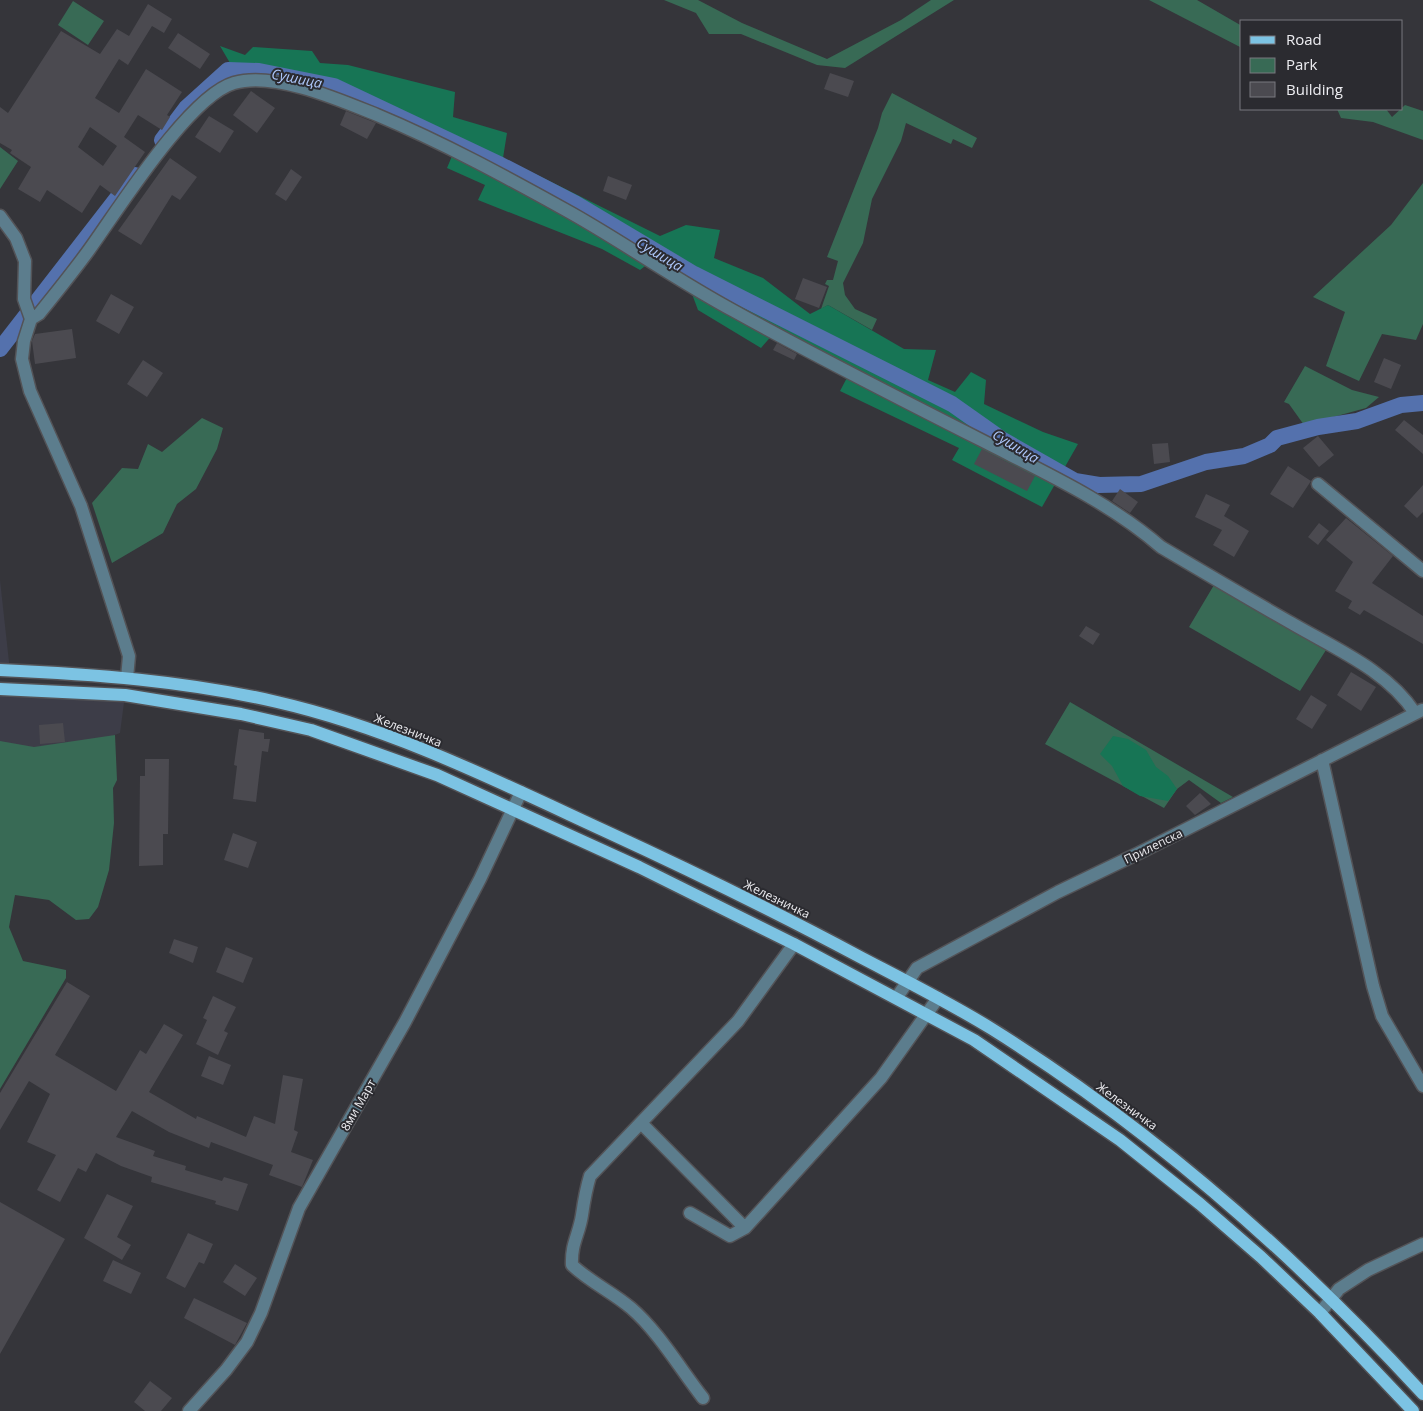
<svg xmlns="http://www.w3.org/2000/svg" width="1423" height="1411" font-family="'Open Sans',sans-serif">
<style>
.built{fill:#3d3d48}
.green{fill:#386a55}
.forest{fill:#177555}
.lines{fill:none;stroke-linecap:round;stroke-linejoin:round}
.canal{stroke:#5471ad;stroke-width:16}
.building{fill:#4b4a50;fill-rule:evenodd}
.minor-casing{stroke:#535357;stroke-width:15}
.major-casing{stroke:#535357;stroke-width:15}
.minor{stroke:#5c7d8d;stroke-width:12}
.major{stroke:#7cc3e3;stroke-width:12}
.labels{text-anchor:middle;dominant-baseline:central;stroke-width:4;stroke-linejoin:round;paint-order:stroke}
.street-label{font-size:12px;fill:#eeeef2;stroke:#2b2b30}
.water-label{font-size:14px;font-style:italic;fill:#aec8fb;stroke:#2b2b30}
</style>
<rect width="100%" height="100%" fill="#35353a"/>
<path class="built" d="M0,580L10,671L0,670Z
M0,689L125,695L120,733L0,777Z"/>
<path class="green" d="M664,0H698L742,23L827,59L901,20L931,0H954L845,68L817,65L741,34H709L696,13Z
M1149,0H1197L1242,26V48Z
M73,1L104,21L88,45L58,25Z
M892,93L977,138L972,148L953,139L951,144L906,123L901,141L872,199L863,243L843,283L845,295L855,309L877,319L872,330L828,305L821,309L829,286L825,284L827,280H833L838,261L827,257L878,128L882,113Z
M1405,105L1423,111V140L1373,122L1341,118L1337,109H1386L1392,117Z
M0,147L18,161L0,189Z
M1423,183V324L1416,340L1382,334L1359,381L1326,366L1345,312L1313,297L1391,225Z
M1305,366L1352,390L1379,397L1366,408L1304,425L1289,404L1284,402Z
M202,418L223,428L217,449L196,489L177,504L163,533L112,563L92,503L122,468L138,469L148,444L162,452Z
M1214,585L1326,650L1300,691L1189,627Z
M1070,702L1233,797L1221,803L1189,780L1177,789L1164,808L1045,744Z
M115,735L117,780L113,788L114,823L109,870L98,907L89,919L76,920L49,900L15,895L9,927L23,961L66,970V978L0,1089V741L34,747Z"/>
<path class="forest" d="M220,46L245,55L253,47L312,51L320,63L348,65L455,92L453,117L507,133L503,158L660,236L686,225L720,230L714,258L763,278L810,314L828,305L904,349L936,350L928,380L955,392L971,372L986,380L984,404L1043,432L1078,444L1042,507L952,460L959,448L840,391L850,372L774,333L761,348L698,310L692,294L649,263L640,270L602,249L478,200L485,185L447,168L452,156L336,98L237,75Z
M1113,736L1128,739L1146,750L1156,767L1168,776L1177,789L1168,801L1140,796L1123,786L1112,766L1100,754Z"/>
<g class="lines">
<path class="canal" d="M162,140L186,108L228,70L259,71L334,86L501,165L575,203L694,274L952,404L1003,440L1075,481L1099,485L1141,484L1206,462L1244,456L1270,445L1277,438L1318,427L1357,421L1401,405L1423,403
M0,349L135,175"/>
</g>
<path class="building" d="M148,4L172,19L164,33L152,26L128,65L119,59L95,98L119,113L146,69L182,92L167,115L170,117L162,130L138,115L124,137L145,152L115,196L100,185L82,213L47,190L40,202L18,189L31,167L10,153L12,150L0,143V107L8,113L61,31L100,54L117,29L129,36ZM90,127L117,146L103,166L78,147Z
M178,33L210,54L200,69L168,48Z
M830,73L854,81L848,97L824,89Z
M251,91L275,108L257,133L233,115Z
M346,111L376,123L367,139L340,125Z
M209,116L234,131L220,153L195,137Z
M170,158L197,177L180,200L172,195L141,245L118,231Z
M291,169L302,177L286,201L275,194Z
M608,176L632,185L626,200L603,191Z
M803,278L827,287L819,308L795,299Z
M111,294L134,307L119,334L96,321Z
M72,329L76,358L35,364L32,341L35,334Z
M777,343L797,354L794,360L773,350Z
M1384,358L1401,365L1391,389L1374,382Z
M143,360L163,373L147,397L127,384Z
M1404,420L1423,435V454L1395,430Z
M1318,436L1334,455L1319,467L1303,448Z
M1168,443L1170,462L1154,464L1152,444Z
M982,449L1035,476L1027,491L974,464Z
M1288,466L1311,481L1293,508L1270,494Z
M1423,485V512L1417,518L1404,506Z
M1120,489L1138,502L1130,513L1112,501Z
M1206,494L1230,505L1224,516L1249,531L1234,557L1213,545L1222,530L1195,517Z
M1346,518L1393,556L1372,583L1423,616V644L1364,610L1360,615L1348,608L1352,601L1335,591L1353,562L1326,540Z
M1319,523L1329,531L1318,545L1308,537Z
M1086,626L1100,634L1093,645L1079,636Z
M1351,672L1376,687L1361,711L1337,695Z
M1311,695L1327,705L1312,729L1296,719Z
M63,723L65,742L40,744L39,725Z
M239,729L264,733V739H270L268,752L262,751L256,802L233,799L237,766L234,765Z
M145,759H169L168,834H163V865L139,866L140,776H145Z
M1200,793L1211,804L1195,815L1186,806Z
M233,833L257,842L248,868L224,860Z
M174,939L198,947L193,963L169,953Z
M226,947L253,958L243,983L216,972Z
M67,982L90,996L55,1055L116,1091L140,1050L146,1054L164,1024L183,1035L149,1092L196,1119L197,1116L246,1137L254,1116L275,1124L283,1075L303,1079L294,1130L298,1132L291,1152L313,1160L302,1187L269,1175L273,1165L211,1142L209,1148L169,1132L132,1111L116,1137L155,1151L153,1156L186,1166L185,1170L222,1181L224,1177L248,1184L238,1211L215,1204L216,1201L151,1182L152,1177L121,1166L96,1153L86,1172L78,1168L60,1202L37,1190L56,1155L27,1142L50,1094L29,1081L0,1130V1093Z
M213,996L236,1007L224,1031L228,1033L218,1055L196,1044L207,1020L203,1018Z
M209,1056L231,1065L223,1085L201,1076Z
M107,1194L133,1206L117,1237L131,1245L122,1260L84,1238Z
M0,1202L65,1239L0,1354Z
M188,1233L213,1244L204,1264L199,1262L185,1288L166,1278Z
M113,1260L141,1273L131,1294L103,1281Z
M235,1264L257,1278L245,1296L223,1282Z
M194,1298L247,1323L235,1345L184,1318Z
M150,1381L172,1398L161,1411H145L134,1402Z"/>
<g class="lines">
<g class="minor-casing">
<path id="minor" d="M0,216L16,238L25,261L24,299L31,319L24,341L22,359L30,391L81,506L129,656L127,678
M31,319L39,314C56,293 73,272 89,250C118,210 189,96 234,83C274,71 340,100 377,115C444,143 508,178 571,213C626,244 678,281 734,311C815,356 898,398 981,440C1043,472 1108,501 1161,547C1205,573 1249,599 1293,624C1336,649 1388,671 1415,713
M1318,484L1423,571
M1322,760L1373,986L1382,1016L1423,1086
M897,997L917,968L1058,892L1139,853L1422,710
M641,1123L745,1228
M690,1213L730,1236L745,1228L881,1078L938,998
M1320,1313L1339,1289L1368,1270L1423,1244
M703,1398C681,1370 658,1331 631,1308C612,1292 590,1282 572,1265C571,1243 579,1235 582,1215C584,1201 586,1189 590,1176L738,1021L794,944
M189,1411L226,1370L247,1342L261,1313L299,1208L405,1022L480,879L521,792"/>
</g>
<g class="major-casing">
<path id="major" d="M0,670C93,674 186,681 277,702C391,728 499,782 605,831C692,871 778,913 862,958C906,981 950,1003 992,1029C1152,1129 1295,1255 1423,1394
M0,689L125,695L241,714L311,730L437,775L639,867L794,944L974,1040L1120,1140L1200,1204L1261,1257L1320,1313L1413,1411"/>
</g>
<use href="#minor" class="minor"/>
<use href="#major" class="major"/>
</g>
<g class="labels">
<g class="street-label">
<text transform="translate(408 730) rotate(21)">Железничка</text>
<text transform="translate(1153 846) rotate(-26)">Прилепска</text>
<text transform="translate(777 899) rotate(26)">Железничка</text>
<text transform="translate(358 1105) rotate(-60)">8ми Март</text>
<text transform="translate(1127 1106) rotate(36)">Железничка</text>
</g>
<g class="water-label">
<text transform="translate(297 78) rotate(11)">Сушица</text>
<text transform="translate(660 254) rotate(31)">Сушица</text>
<text transform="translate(1016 446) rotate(31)">Сушица</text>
</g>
</g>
<rect x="1240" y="20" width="162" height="90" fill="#2b2b30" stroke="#79797e"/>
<rect x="1250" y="36" width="25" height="8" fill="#7cc3e3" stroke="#79797e"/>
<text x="1286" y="45" font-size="15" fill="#eeeef2">Road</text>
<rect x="1250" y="58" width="25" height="15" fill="#386a55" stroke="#79797e"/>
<text x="1286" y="70" font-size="15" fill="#eeeef2">Park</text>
<rect x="1250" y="82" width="25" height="15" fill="#4b4a50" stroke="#79797e"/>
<text x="1286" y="95" font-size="15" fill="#eeeef2">Building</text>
</svg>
